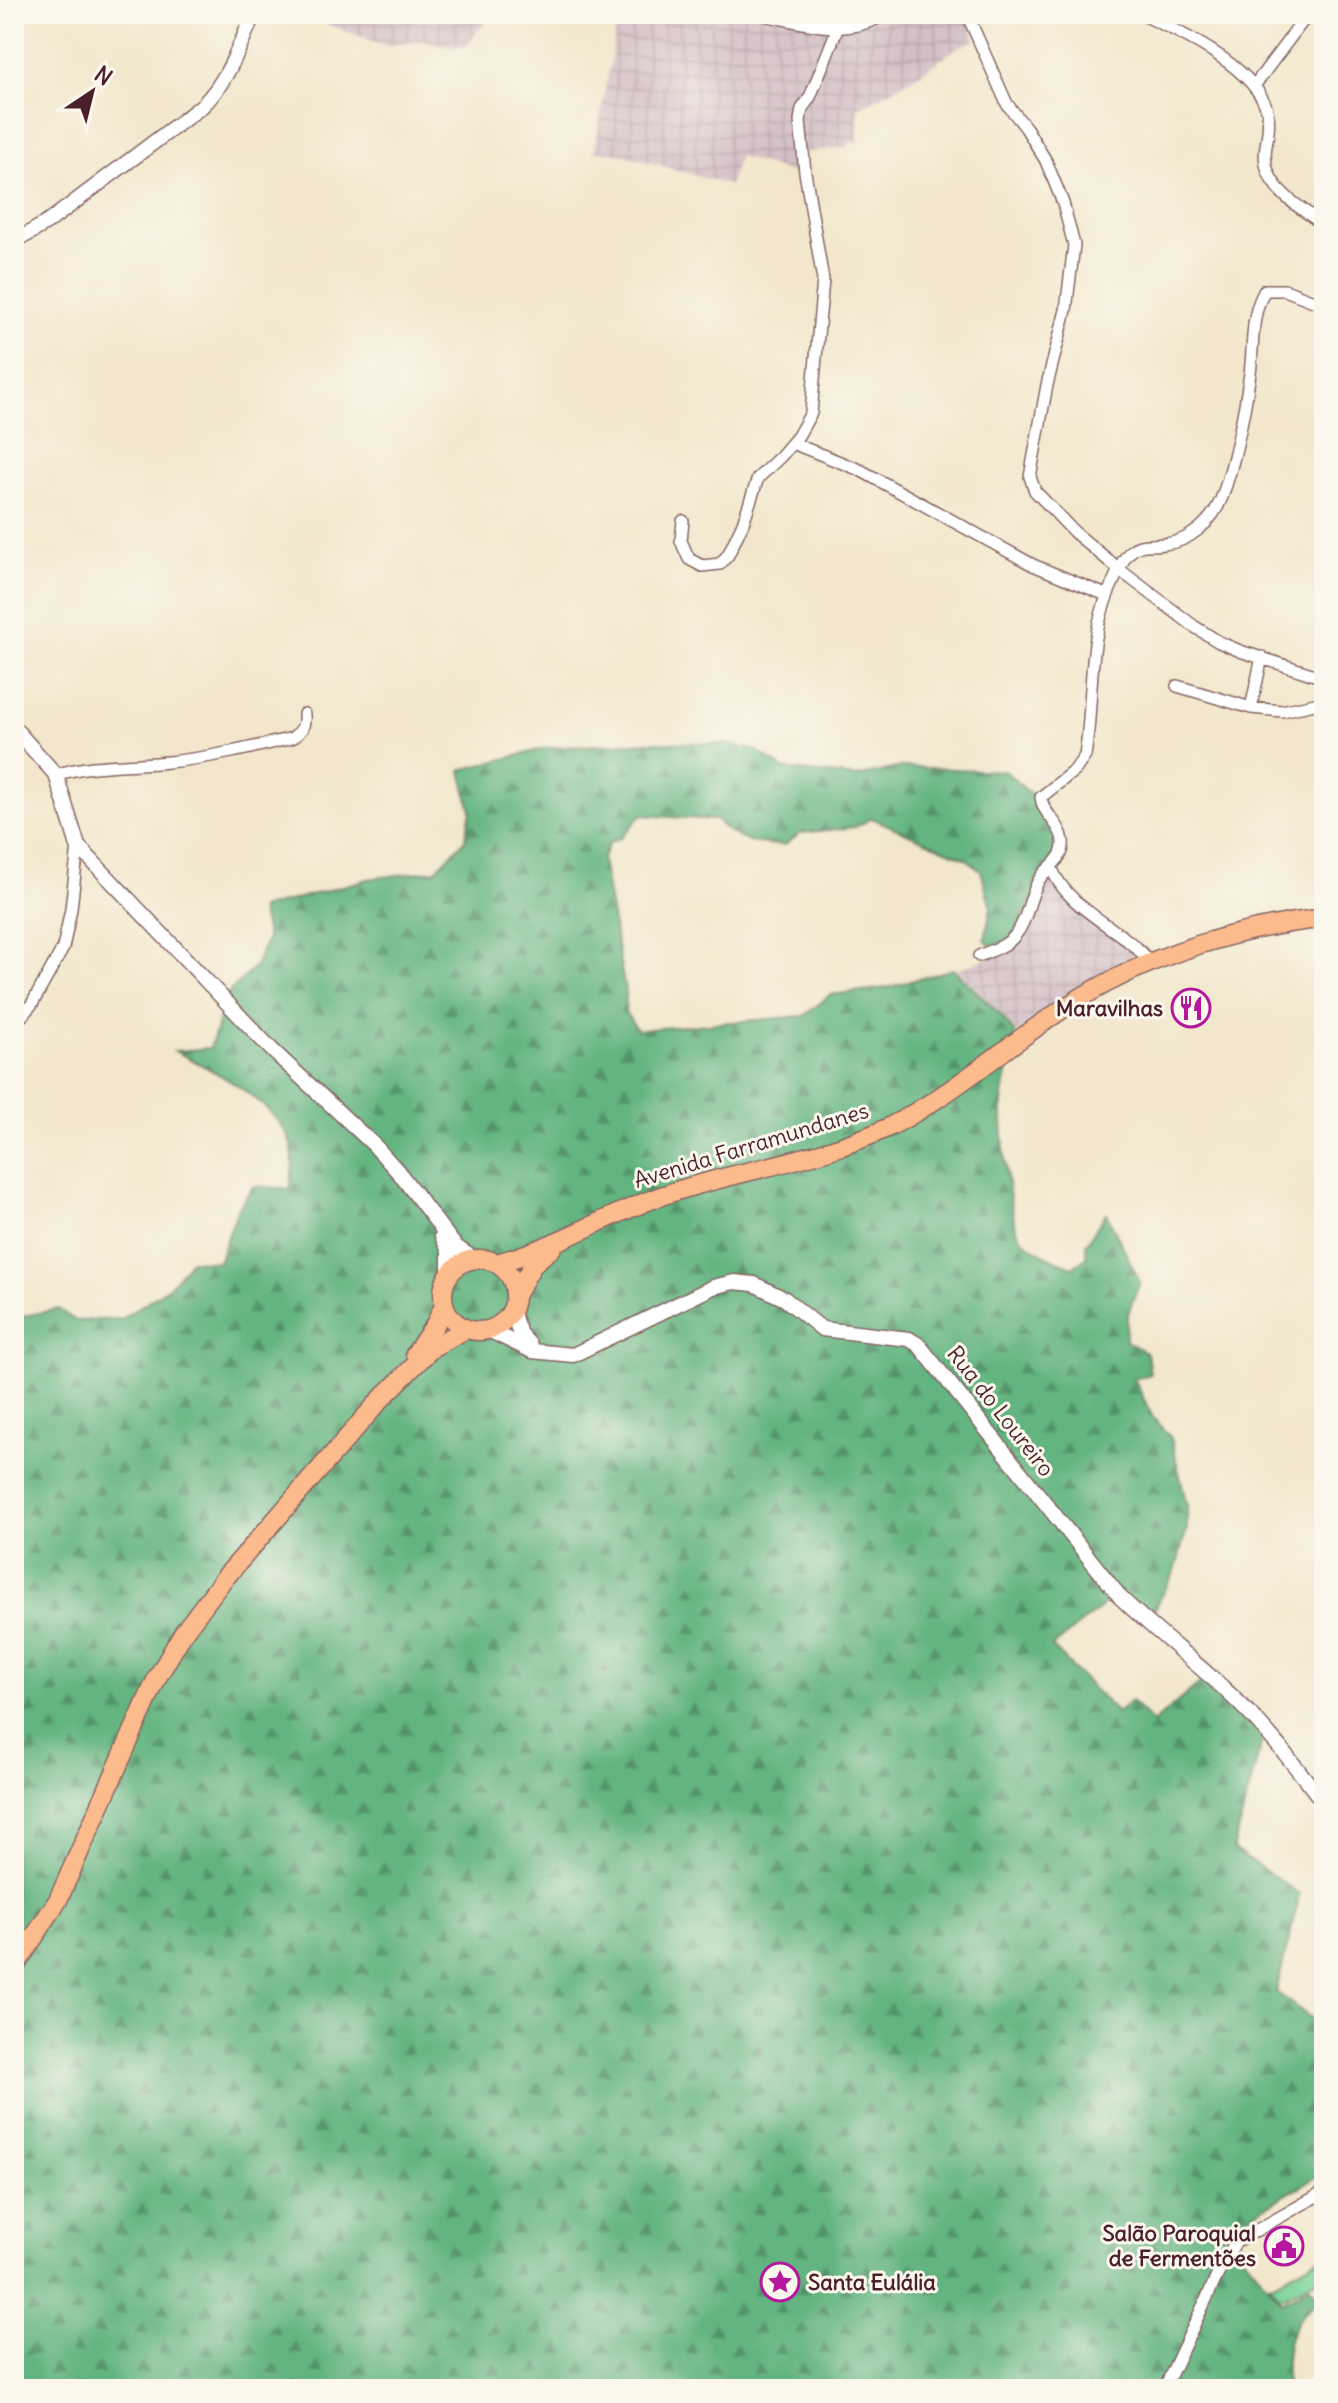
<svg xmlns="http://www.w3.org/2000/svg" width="1338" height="2403" font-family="Delius,sans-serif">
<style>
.industrial{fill:url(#industrial-grid)}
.grass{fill:#78d298;stroke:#617862;stroke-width:2}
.forest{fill:url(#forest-firs);stroke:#566a56;stroke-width:2}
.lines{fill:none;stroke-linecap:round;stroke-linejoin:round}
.minor-casing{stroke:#856563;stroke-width:14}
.tertiary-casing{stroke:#856563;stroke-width:17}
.primary-casing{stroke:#856563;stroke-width:21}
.minor{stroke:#fff;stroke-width:11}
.tertiary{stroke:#fff;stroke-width:14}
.primary{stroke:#fbbb8d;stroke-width:18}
.labels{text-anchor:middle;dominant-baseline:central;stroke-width:6;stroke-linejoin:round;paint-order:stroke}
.poi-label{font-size:22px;font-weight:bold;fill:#4a1f2b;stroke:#fbf7ec;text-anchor:end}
.street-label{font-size:22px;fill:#4a1f2b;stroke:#fbf7ec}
</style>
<defs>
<pattern id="industrial-grid" width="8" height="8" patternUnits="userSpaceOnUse" patternTransform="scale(2)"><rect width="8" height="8" fill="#d2bec5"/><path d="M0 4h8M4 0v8" fill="none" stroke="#b6a3a9"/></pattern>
<pattern id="forest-firs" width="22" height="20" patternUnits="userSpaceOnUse" patternTransform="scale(2)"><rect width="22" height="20" fill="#62b480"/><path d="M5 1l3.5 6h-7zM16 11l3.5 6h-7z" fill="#539269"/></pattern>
</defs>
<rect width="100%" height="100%" fill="#fbf7ec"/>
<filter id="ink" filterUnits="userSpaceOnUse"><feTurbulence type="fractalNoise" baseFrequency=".0125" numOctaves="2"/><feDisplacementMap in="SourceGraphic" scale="16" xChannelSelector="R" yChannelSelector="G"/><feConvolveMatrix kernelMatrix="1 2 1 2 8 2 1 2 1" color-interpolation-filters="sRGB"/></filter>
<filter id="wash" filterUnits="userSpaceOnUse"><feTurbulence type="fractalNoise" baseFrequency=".006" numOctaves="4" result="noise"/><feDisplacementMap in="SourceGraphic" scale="32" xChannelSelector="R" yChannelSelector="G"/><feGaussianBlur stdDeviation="1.8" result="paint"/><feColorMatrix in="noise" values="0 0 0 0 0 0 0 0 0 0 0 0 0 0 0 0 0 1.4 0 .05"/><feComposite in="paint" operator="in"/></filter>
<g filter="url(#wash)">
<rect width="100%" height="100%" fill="#f2e7cc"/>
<path class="industrial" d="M311,14H491L466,47L444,46L425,40L387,46L328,25Z
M619,14H969L975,40L957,48L915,77L858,108V142L848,143V147L800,153L801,176L739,156L729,185L614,152H594Z
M1050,870L1055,883L1146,957L1119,963L1017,1033L1002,1014L956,970L1008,950L1021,940L1043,878Z"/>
<path class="grass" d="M1317,2259H1321L1324,2276L1281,2298L1270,2285Z"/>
<path class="forest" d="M649,742L730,744L757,751L784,769L856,777L902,767L1005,771L1034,797L1038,811L1051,825L1057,837L1058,849L1014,935L997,945H989L985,939L991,907L981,871L967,859L872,818L855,827L801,833L785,845C757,844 736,843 717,820L641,815L621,838L609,843L602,860L626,996L625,1012L637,1030L804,1016L830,995L886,988L953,969L1001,1015L1015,1034C1012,1055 1006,1075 1003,1095C999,1116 1009,1219 1020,1236C1029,1249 1058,1262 1073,1267L1086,1258V1244L1106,1213L1140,1282C1131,1307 1125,1312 1126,1341L1147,1353L1150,1374L1134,1379L1153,1418L1171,1438L1187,1506V1528L1175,1571L1149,1620L1110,1600L1052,1647L1117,1713L1131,1701L1153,1723L1204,1679L1263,1737L1233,1849L1300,1894L1276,1992L1324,2028V2169L1323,2173L1227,2229L1217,2250L1241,2252L1282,2302L1310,2286L1321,2300C1285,2321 1285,2351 1286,2389H14V1318L58,1309L76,1321L121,1319L169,1287L191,1260L218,1262L238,1209L253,1186L290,1189C292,1174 295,1159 291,1145C278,1102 213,1070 175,1051L210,1048L228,993L255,967L267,938L260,909L368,879L436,870L465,840L471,811L461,770L547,748Z"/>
</g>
<g filter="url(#ink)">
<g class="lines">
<g class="minor-casing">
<path id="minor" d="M967,14L1007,104L1026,128L1046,161L1063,203L1074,245L1066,310L1047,385L1030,477L1035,491L1074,532L1125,574L1195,627L1219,642L1240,651L1324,678
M1141,14C1180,32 1247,63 1265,104C1271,118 1268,132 1266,146C1259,186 1296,204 1324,225
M1254,86L1308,14
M792,443L860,470L1033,565L1106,595
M683,521L681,541L689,559L702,566L720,564L728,555L743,523L758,478L781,456L798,436L811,413L823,280L805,172L800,121L802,109L810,97L838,27
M1177,686L1251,708L1282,711L1324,702
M1251,708L1262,657
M56,775C92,763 130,766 168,762C210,758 251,748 292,738C302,731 305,726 304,714
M1051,867C1068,911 1123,928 1149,961
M979,956C992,950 1008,946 1016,934C1029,918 1029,893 1041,877C1050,865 1065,858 1063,841C1061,823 1042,814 1041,797L1075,770L1085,756C1095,692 1085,639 1115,578C1119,569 1123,558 1130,552C1139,542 1152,546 1164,544C1190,542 1213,521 1222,497C1235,461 1245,410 1250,373C1254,345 1250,315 1265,290H1285L1324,305
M14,1025L32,1004L63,948L71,909L78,846
M1164,2389L1225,2259L1236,2242L1324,2192"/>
</g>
<g class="tertiary-casing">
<path id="tertiary" d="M766,14C804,21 846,36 881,14
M14,238L26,235L48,222L202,106C228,81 239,46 254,14
M14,728L56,775L78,846L273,1051L375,1146L400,1174L455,1246L474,1259
M442,1236L449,1251V1274
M512,1311L520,1334L530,1345
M488,1330L532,1351L573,1355L713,1287L734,1282L754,1284L785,1299L822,1329L909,1339L919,1345L1121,1598C1161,1637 1206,1669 1245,1709C1274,1738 1299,1771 1324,1803"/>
</g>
<g class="primary-casing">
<path id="primary" d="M443 1295a36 36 0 1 1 72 0a36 36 0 1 1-72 0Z
M496,1263C553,1249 608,1214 664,1195C738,1170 818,1161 889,1127C960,1091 1017,1035 1085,995C1159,952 1239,928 1324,918
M516,1294L534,1263L552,1248
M415,1354L436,1323L444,1305
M14,1968L58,1900L157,1678L183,1633L222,1581L381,1399L433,1347L466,1329"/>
</g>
<use href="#minor" class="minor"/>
<use href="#tertiary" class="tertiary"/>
<use href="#primary" class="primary"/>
</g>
</g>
<defs>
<g id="restaurant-ring" transform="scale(2)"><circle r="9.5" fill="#fbf7ec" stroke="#b5179e" stroke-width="1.5"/><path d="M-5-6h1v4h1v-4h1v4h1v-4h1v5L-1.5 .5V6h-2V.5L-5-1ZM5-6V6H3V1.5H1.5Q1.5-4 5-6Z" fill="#b5179e"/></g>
<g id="civic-ring" transform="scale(2)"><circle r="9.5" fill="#fbf7ec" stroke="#b5179e" stroke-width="1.5"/><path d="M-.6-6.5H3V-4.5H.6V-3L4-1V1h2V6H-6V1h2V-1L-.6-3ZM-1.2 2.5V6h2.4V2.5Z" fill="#b5179e"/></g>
<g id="sight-ring" transform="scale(2)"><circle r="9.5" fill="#fbf7ec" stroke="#b5179e" stroke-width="1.5"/><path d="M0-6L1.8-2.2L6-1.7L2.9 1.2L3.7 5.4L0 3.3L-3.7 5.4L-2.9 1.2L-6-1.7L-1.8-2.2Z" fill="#b5179e"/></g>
</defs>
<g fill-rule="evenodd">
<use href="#restaurant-ring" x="1191" y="1008"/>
<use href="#civic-ring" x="1284" y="2246"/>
<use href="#sight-ring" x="780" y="2282"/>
</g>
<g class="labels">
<g class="poi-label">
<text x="1163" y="1008">Maravilhas</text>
<text x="1256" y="2233">Salão Paroquial<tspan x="1256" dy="25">de Fermentões</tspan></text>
<text x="808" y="2282" text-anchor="start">Santa Eulália</text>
</g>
<g class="street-label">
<text transform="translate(751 1145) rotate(-17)">Avenida Farramundanes</text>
<text transform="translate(1001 1411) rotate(52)">Rua do Loureiro</text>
</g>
</g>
<rect width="1338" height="2403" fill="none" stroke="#fbf7ec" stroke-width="48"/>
<g transform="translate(92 92) rotate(35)" stroke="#fbf7ec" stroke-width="6" paint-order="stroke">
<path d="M0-6L14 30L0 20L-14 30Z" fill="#4a1f2b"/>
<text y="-12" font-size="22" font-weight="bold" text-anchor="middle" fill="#4a1f2b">N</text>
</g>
</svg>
